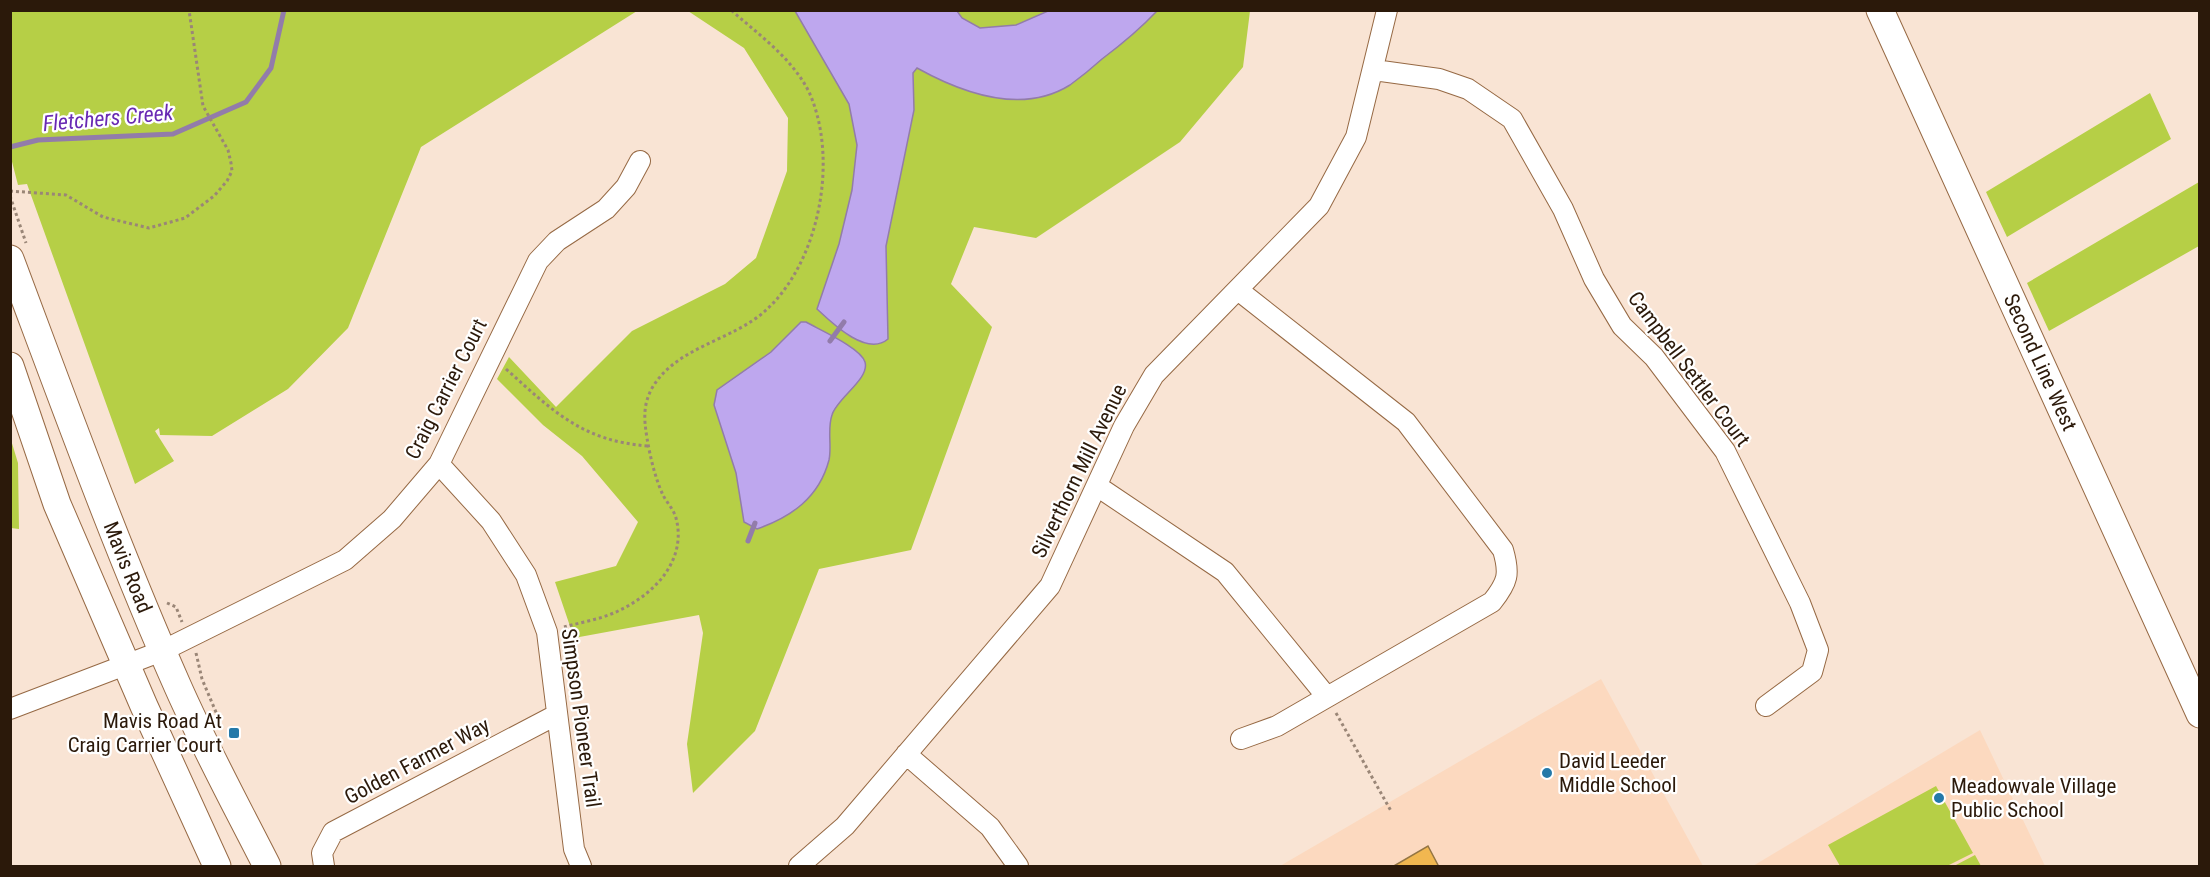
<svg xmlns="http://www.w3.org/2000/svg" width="2210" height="877" font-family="'Roboto Condensed',sans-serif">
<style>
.built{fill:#fcd9bf}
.green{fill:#b6cf46}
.water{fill:#bea7ee;stroke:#927caa;stroke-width:1.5}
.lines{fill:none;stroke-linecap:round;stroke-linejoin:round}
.stream{stroke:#927caa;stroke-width:5}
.building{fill:#f1b750;stroke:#947543;stroke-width:1.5}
.street-casing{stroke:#966944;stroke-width:22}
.secondary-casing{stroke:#966944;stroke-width:29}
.path{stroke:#9a8677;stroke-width:3;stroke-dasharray:3 3;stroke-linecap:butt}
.street{stroke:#fff;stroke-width:20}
.secondary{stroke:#fff;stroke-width:27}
.poi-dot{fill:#2479a9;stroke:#fff;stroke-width:2}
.labels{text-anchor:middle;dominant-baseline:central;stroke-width:4.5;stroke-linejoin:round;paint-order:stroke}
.street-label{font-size:21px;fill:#2b190a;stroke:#fff}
.poi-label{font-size:21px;fill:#2b190a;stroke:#fff;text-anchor:start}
.water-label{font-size:22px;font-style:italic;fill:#692ab3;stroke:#fff}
</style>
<rect width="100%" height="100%" fill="#f9e4d4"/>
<path class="built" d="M1601,679L1703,866H1280Z
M1980,730L2045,866H1753Z"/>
<path class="green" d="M10,11L11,10L637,11L421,147L348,328L288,389L212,436L160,435L159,428L155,431L174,461L135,484L27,184L18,185L10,154Z
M688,11H1250L1243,67L1180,142L1036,238L974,227L951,284L992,327L911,550L819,569L755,731L693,793L687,744L703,633L699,615L574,638L555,582L616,566L638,522L582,456L543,425L497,379L509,357L556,407L632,331L725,284L756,258L787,171L788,118L744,48Z
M2150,93L2171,139L2007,237L1986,192Z
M2199,182V246L2049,331L2027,283Z
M11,440L18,463L19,529L11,528Z
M1936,786L1973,853L1947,866H1840L1828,845Z
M1975,855L1981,866H1954Z"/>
<path class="water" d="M795,11H957L962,18L980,28L1016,25L1048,11H1157C1140,29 1122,44 1102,59C1092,68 1081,77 1070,85C1022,115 962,93 917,68L913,73L914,110L886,246L888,339C867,357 833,324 817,309L839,244L852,190L857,145L849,104Z
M801,322H806C820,330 861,348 865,362C870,379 837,398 832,415C827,429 832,446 829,460C819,498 791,517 757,529L744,522L736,473L714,405L717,390L771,352Z"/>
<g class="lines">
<path class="stream" d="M10,147L38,140L173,134L246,102L271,68L284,10
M830,341L844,322
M748,541L755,523"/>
</g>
<path class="building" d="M1428,846L1439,867H1392Z"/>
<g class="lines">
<g class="street-casing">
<path id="street" d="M1374,70L1439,79L1468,89L1512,119L1563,209L1594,279L1622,326L1654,357L1725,451L1800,603L1818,650L1812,672L1766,706
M1238,290L1406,422L1503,550C1510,574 1508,582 1492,602L1277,726L1241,739
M439,464L491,521L526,575L547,632L574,849L581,866
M1097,486L1225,572L1327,697
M10,709L162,651L345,560L392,519L439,464L538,261L557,241L606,209L626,187L640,161
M906,754L990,827L1018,866
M324,866L322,853L333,832L556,715
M799,866L845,826L1050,586L1124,426L1154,375L1319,206L1356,137L1387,10"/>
</g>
<g class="secondary-casing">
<g id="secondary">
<path id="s1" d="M1880,10L2200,714"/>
<path id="s2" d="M10,259C64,403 116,547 178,687C205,748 237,807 267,866"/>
<path d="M10,366L57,504L144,706L217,866"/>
</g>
</g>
<path class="path" d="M10,191L66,195L103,217L149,228L185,218L214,196L227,181L232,171L231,163L228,150L203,106L189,10
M10,196L26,243
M506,369C553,411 582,441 648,446
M167,603L176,607L182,622
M564,627C582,622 603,619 620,610C656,593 687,559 676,518C674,510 667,503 663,495C655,478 650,456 647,438C644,420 643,406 651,390C674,347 732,341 765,311C820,262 839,158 809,92C792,58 759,35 731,10
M196,653L202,679L218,717
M1336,713L1391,811"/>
<use href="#street" class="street"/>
<use href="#secondary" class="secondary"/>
</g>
<g class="poi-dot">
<rect x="228" y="727" width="12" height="12" rx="3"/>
<circle cx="1547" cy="773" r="6"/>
<circle cx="1939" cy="798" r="6"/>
</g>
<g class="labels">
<g class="street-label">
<text stroke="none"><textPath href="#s1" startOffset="387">Second Line West</textPath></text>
<text transform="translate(1689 369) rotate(53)">Campbell Settler Court</text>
<text transform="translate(446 389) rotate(-63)">Craig Carrier Court</text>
<text transform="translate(1079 471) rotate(-64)">Silverthorn Mill Avenue</text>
<text stroke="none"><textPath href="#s2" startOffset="330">Mavis Road</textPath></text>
<text transform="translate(581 718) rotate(82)">Simpson Pioneer Trail</text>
<text transform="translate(417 761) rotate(-28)">Golden Farmer Way</text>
</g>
<g class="poi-label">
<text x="222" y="721" text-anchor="end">Mavis Road At<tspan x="222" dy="24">Craig Carrier Court</tspan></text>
<text x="1559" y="761">David Leeder<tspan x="1559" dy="24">Middle School</tspan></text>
<text x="1951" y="786">Meadowvale Village<tspan x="1951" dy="24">Public School</tspan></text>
</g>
<g class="water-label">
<text transform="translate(108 118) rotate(-5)">Fletchers Creek</text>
</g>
</g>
<rect width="2210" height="877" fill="none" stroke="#2b190a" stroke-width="24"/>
</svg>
